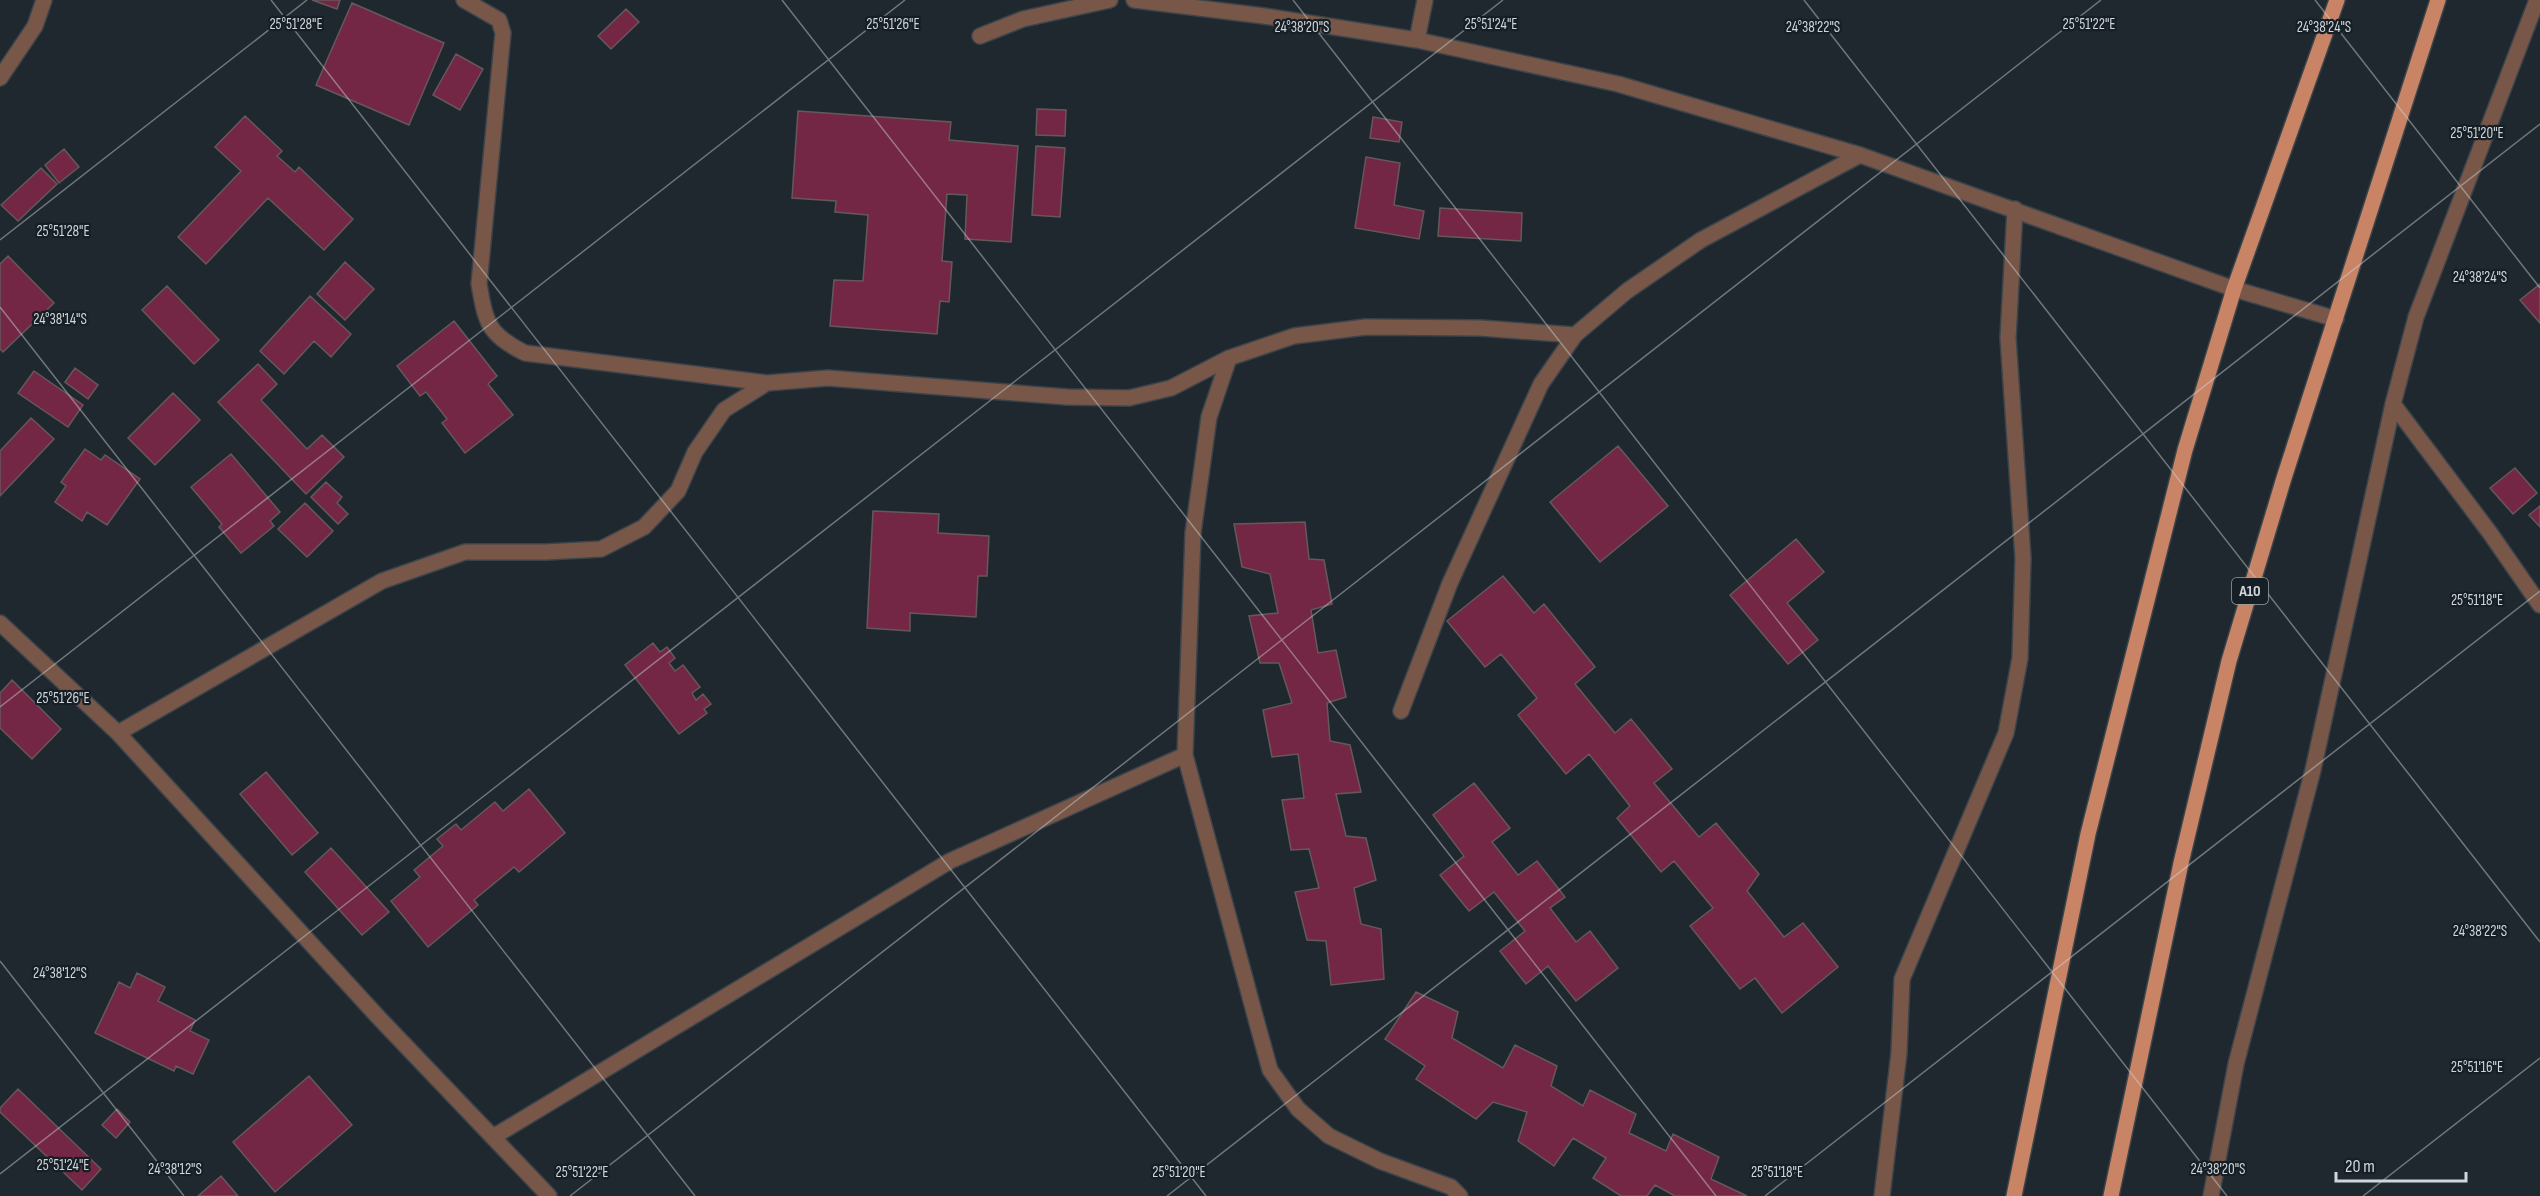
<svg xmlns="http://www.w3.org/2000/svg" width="2540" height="1196" font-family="'Sofia Sans Condensed',sans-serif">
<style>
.building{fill:#732745;stroke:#65585b;stroke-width:1.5}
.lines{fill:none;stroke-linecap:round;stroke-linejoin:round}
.street-casing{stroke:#3b444b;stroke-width:18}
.primary-casing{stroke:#3b444b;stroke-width:18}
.street{stroke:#785748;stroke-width:15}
.primary{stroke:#c88465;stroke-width:15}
.ticks{fill:none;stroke:#d0d6db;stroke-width:1.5;stroke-opacity:0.45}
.labels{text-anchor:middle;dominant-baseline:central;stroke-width:4.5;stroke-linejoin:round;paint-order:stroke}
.shield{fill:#161f25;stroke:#989fa4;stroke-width:1.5}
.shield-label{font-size:16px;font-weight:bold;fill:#d0d6db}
.ticks-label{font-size:15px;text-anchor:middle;fill:#d0d6db;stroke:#161f25;stroke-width:4.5;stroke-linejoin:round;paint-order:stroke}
</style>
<rect width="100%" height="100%" fill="#1f282f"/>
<path class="building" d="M312,0H340L337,9Z
M352,3L444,43L409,125L316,85Z
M626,9L639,22L611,49L598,36Z
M456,54L483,69L460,110L433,95Z
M1037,109L1066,110L1065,136L1036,135Z
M798,111L951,122L949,140L1018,146L1011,242L965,239L967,195L947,194L942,261L952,262L949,302L940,301L937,334L830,326L834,280L863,281L868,215L835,212L836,201L792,198Z
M245,116L282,151L277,156L295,172L299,167L353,219L324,250L268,198L206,264L178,237L241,171L215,147Z
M1373,117L1402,122L1399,142L1370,138Z
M1036,146L1065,148L1060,217L1032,215Z
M64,149L79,167L59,183L45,165Z
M1366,157L1400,163L1394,205L1424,211L1419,239L1355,228Z
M41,168L57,184L18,221L1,205Z
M1440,208L1522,213L1521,241L1438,236Z
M8,256L54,303L3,352L0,349V264Z
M345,262L374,289L345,320L317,294Z
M2540,284V323L2520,300Z
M167,286L219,340L194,364L142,310Z
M310,296L351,334L331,357L314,341L284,374L260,351Z
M454,321L497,376L488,384L513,415L465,453L442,423L447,419L426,392L420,396L397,366Z
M258,364L277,384L261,400L307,449L322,435L344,457L306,494L218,402Z
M75,368L98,385L88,399L65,382Z
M34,371L83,405L68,427L18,393Z
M173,393L200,420L155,465L128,438Z
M31,418L54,439L0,496V451Z
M1618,446L1668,506L1600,562L1550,502Z
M85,449L101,460L105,455L140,479L107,525L87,512L82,521L55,502L66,486L61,482Z
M231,454L280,512L270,521L274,526L241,553L219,527L222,524L191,487Z
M2515,468L2537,493L2513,514L2490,488Z
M326,482L342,497L337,503L348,514L338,524L311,497Z
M305,503L333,531L307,557L278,529Z
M2540,506V527L2529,515Z
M873,511L939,514L938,533L989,536L987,576H978L976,617L910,613V631L867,628Z
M1305,522L1309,559L1324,560L1332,604L1311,610L1318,653L1336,650L1346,697L1327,703L1330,741L1350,745L1361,792L1336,794L1346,836L1366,838L1376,880L1354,888L1361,924L1381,929L1384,979L1331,985L1326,941L1307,940L1295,892L1319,888L1309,849L1291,850L1282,800L1304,798L1298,754L1272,757L1263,710L1292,703L1279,663H1260L1249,616L1278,613L1270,574L1242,567L1234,524Z
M1796,539L1824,572L1787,603L1818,640L1788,664L1730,595Z
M1503,576L1534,613L1544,604L1595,667L1575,684L1615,733L1631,719L1672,769L1654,783L1699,837L1716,823L1759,874L1747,891L1784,937L1803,923L1838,967L1782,1013L1755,978L1740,989L1690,926L1713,908L1674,861L1661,872L1617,818L1630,806L1589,754L1566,774L1518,715L1537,698L1501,654L1485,667L1447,621Z
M653,643L660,652L667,647L675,658L669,663L675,671L683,665L700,687L692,693L696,700L703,694L711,704L704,709L707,713L679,734L625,665Z
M12,680L61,729L32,759L0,728V693Z
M266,772L318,833L292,855L240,794Z
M1474,783L1510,828L1492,842L1518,875L1537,861L1565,897L1550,908L1576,942L1590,931L1618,968L1576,1001L1548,966L1526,984L1500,951L1525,931L1494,892L1469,911L1440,875L1464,856L1433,815Z
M529,789L565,833L519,872L514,867L474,900L478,905L428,947L391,901L420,877L414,870L443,846L437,839L456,824L461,830L495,802L503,811Z
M331,848L389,912L362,935L305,872Z
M137,973L165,987L158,1001L195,1020L190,1031L209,1040L193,1074L176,1066L174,1071L95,1033L119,982L130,988Z
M1416,992L1458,1012L1452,1038L1503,1068L1515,1045L1557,1066L1551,1086L1583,1106L1590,1090L1636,1114L1629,1133L1666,1151L1673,1134L1719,1157L1711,1179L1747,1196H1675L1655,1185L1647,1196H1621L1593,1178L1606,1158L1573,1138L1554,1166L1518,1141L1527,1112L1493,1102L1476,1119L1416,1079L1425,1066L1385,1039Z
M309,1076L352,1125L275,1192L233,1142Z
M18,1089L101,1169L82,1190L0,1112V1108Z
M117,1109L130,1122L116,1138L102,1125Z
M221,1176L238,1196H198Z"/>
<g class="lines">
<g class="street-casing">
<path id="street" d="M464,0L499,20L503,33L479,284C486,324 488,334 525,353L767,383
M1134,0L1264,16L1417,40L1618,84L1860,155L2234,289L2336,319
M980,36L1023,19L1110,0
M1417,40L1425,0
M0,78L35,26L44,0
M1229,358L1209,417L1193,533L1185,755L1257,1023L1270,1070L1298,1109L1329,1136L1380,1161L1451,1187L1460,1196
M2393,404L2490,533L2540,605
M0,623L118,733L380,1019L549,1196
M1401,711L1450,583L1541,384L1575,335L1627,291L1701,240L1860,155
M118,733L382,581L465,552H546L601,549L644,527L678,491L695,452L724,410L767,383L828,378L1067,397L1129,398L1171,388L1229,358L1294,336L1366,327L1480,328L1575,335
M493,1137L950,861L1185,755
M1882,1196L1899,1053L1902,979L2006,733L2020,658L2023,558L2008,338L2015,209
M2211,1196L2236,1064L2313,770L2393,404L2416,317L2537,0"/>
</g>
<g class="primary-casing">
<path id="primary" d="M2014,1196L2088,834L2185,450L2234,289L2337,0
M2111,1196L2181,863L2229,661L2284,478L2438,0"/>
</g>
<use href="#street" class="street"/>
<use href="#primary" class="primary"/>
</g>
<path class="ticks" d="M271,0L1206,1196M782,0L1716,1196M1293,0L2227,1196M1804,0L2540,942M2315,0L2540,288M0,240L307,0M0,307L695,1196M0,707L905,0M0,961L184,1196M0,1174L1503,0M570,1196L2101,0M1167,1196L2540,124M1765,1196L2540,591M2363,1196L2540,1058"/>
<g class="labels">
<rect class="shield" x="2232" y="578" width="36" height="26" rx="4.5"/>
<g class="shield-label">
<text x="2250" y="591">A10</text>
</g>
</g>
<g class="ticks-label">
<text x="296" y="29">25°51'28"E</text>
<text x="893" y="29">25°51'26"E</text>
<text x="1491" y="29">25°51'24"E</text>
<text x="2089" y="29">25°51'22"E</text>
<text x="1302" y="32">24°38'20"S</text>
<text x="1813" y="32">24°38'22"S</text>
<text x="2324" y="32">24°38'24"S</text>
<text x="2477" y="138">25°51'20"E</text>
<text x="63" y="236">25°51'28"E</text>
<text x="2480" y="282">24°38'24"S</text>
<text x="60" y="324">24°38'14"S</text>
<text x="2477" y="605">25°51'18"E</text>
<text x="63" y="703">25°51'26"E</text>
<text x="2480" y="936">24°38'22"S</text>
<text x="60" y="978">24°38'12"S</text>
<text x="2477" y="1072">25°51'16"E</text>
<text x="63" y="1170">25°51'24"E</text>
<text x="175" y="1174">24°38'12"S</text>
<text x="2218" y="1174">24°38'20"S</text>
<text x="582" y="1177">25°51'22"E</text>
<text x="1179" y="1177">25°51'20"E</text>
<text x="1777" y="1177">25°51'18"E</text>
</g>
<path d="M2336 1172v9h130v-9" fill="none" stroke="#d0d6db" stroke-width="3"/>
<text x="2345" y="1172" font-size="18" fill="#d0d6db" stroke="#161f25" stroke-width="4.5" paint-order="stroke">20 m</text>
</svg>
